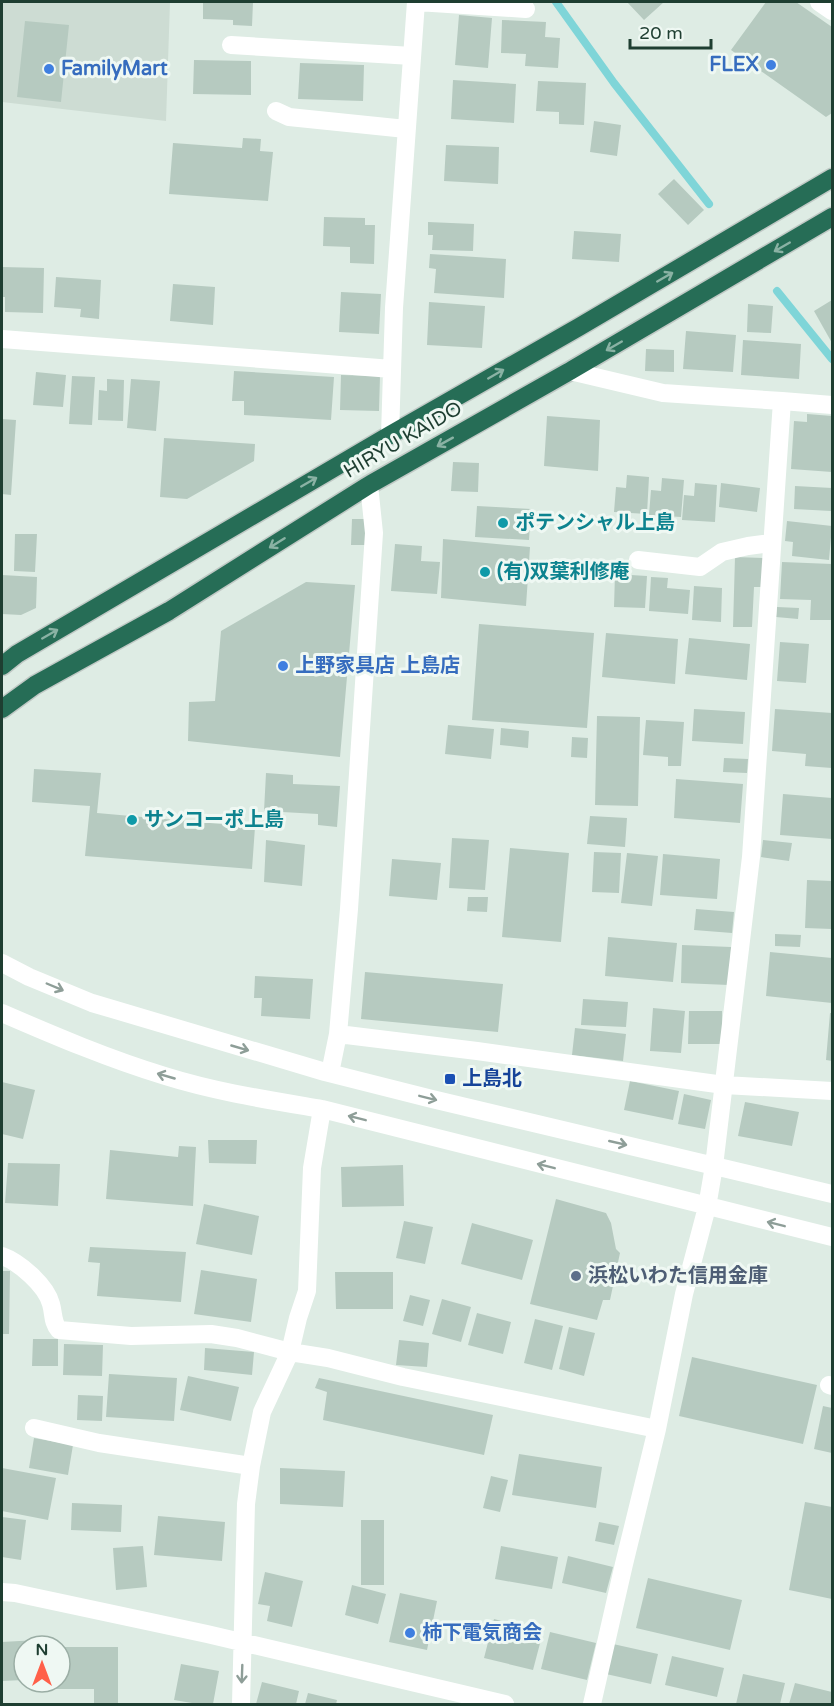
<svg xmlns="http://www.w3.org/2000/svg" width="834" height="1706" font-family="'Varela Round','Noto Sans JP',sans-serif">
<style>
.built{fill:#cddcd3}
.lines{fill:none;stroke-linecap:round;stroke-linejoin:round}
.stream{stroke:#7fd5d8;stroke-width:8}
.building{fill:#b6cac0}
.highway-casing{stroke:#c0c9c5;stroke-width:21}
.minor{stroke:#fff;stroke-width:18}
.highway{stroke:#266d56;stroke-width:18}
.oneway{stroke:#8ab2a4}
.oneway2{stroke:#8e9e98}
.shop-dot{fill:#3f7fe0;stroke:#eff8f3;stroke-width:2}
.culture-dot{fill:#0f9aa8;stroke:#eff8f3;stroke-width:2}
.transit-dot{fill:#1a4fb4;stroke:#eff8f3;stroke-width:2}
.service-dot{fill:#5c6f8a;stroke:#eff8f3;stroke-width:2}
.labels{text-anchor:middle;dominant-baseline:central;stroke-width:6;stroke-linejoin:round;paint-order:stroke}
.shop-label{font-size:20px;font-weight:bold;fill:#366cbe;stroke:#eff8f3;text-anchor:start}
.street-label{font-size:20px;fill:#1e3e31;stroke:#eff8f3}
.culture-label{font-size:20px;font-weight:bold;fill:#0d838f;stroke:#eff8f3;text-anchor:start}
.transit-label{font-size:20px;font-weight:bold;fill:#164399;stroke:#eff8f3;text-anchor:start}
.service-label{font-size:20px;font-weight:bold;fill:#4e5e75;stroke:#eff8f3;text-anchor:start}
</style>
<rect width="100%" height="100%" fill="#deece4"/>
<path class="built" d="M2,2H170L166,121L2,102Z"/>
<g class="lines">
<path class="stream" d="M556,2L614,83L709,204
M777,291L832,359"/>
</g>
<path class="building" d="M203,2H253L252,26L233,25V20L203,19Z
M627,2H664L644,20Z
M766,2H796L832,27V113L826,117L731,50Z
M459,15L492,18L488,68L455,65Z
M502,20L546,22L545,37L560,38L558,68L525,66L526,54L501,53Z
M25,21L69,25L61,102L17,97Z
M194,60L251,61V95L193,94Z
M300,63L364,65L363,101L298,99Z
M453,80L516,84L514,123L451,119Z
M538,81L586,83L584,125L559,124V112L536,111Z
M594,121L621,125L617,156L590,152Z
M243,138L261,139L260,151L273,152L268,201L169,194L173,143L242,148Z
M446,145L499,147L498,184L444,181Z
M674,179L704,210L688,225L658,194Z
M324,217L365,218V225H375L374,264L350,263V247L323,246Z
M428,222L474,224L473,251L432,250L433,235H428Z
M574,231L621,234L619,262L572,259Z
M430,254L506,259L504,298L434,293L436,269L429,268Z
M2,267L44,268L43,313L5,312V297H2Z
M56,277L101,280L99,319L80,317L81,309L54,307Z
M173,284L215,287L213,325L170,321Z
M341,292L381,294L379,334L339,332Z
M832,300V343L814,311Z
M429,302L485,306L482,348L427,345Z
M748,304L773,306L771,333L747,332Z
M686,331L736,335L733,372L683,369Z
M743,340L801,344L799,379L741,375Z
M646,349L674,350V372L645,371Z
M234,371L334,377L331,420L244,415V401H232Z
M36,372L66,375L63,407L33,405Z
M341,375L380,376L379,411L340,410Z
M72,376L95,377L92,425L69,424Z
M107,379L124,380L123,421L98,420L99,390L107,391Z
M131,379L160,381L156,431L127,428Z
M807,414L832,416V472L791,469L794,421L807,422Z
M547,416L600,420L598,471L544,466Z
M2,419L16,420L11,495L2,494Z
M164,438L255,444L254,461L187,499L160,497Z
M453,462L479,463L478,492L451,491Z
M627,475L649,477L647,514L614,512L616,487L626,488Z
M662,478L684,480L681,517L649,515L651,490L661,491Z
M695,483L717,485L715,522L682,520L684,495L694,496Z
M721,483L760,488L757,512L719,507Z
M795,486L832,488L831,511L794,509Z
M477,506L531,509L529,540L475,537Z
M352,519H368L367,545H351Z
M787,521L832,526L829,560L792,556L793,542L785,541Z
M15,534H37L35,572L14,571Z
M443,539L530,547L526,606L441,598Z
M395,544L422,546L421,561L440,562L437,594L391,591Z
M735,557L763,558L762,587H754L752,627H733Z
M782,562L832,564L831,620H810L811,600L780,599Z
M615,574L647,576L645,608L614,607Z
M2,575L37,577L36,608L21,615L2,614Z
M651,577L668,578L667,588L690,590L688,614L649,611Z
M306,582L355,585L340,757L188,741L189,702L215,701L221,631Z
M694,586L722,588L721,622L692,620Z
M777,607L799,608L798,619L776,617Z
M479,624L594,633L587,728L472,720Z
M606,633L678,639L675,684L602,677Z
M689,638L750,644L747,680L685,674Z
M780,642L809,644L806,683L777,681Z
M694,709L745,712L743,744L692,741Z
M775,709L832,713V768L805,766L806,754L772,751Z
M597,716L640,717L638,806L595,805Z
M646,720L684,722L681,766H668V757L643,755Z
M448,725L494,729L491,759L445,754Z
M501,728L529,731L528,748L500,745Z
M572,737L588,738L587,758L571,757Z
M724,758L748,759L747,773L723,772Z
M34,769L101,773L97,813L255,827L252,869L85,856L90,806L32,802Z
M266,773L293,775V784L340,786L337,827L318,825V814L264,811Z
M676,779L743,784L740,823L674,818Z
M783,794L832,798V839L780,835Z
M590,816L627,818L625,847L587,844Z
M452,838L489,840L485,890L449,888Z
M266,840L305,845L302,886L264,882Z
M763,840L792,843L789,861L761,857Z
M510,848L569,853L561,942L502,937Z
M594,852L621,853L619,893L592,892Z
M627,853L658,856L652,906L621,903Z
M663,854L720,859L717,899L660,895Z
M392,859L441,863L437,900L389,896Z
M807,880L832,881V929L805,928Z
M468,897H488L487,912L467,911Z
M696,909L734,912L732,933L694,930Z
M775,934L801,935L800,947L775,946Z
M608,937L677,943L673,982L605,976Z
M682,945L731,947L729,985L681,983Z
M770,952L832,958V1003L766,996Z
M365,972L503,984L498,1032L361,1019Z
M255,976L313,979L310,1019L261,1016L262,998H254Z
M583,999L628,1002L626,1027L581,1025Z
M653,1008L685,1011L681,1053L650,1051Z
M689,1011H722V1044H688Z
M830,1013H832V1061L826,1060Z
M575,1028L626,1034L623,1061L572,1055Z
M630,1081L679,1091L673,1120L624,1110Z
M2,1082L35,1090L23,1139L2,1134Z
M684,1094L711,1100L705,1129L678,1124Z
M745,1102L799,1112L792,1146L738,1136Z
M208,1140H257L256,1164L209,1163Z
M179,1146L196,1147L193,1206L106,1199L110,1150L178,1157Z
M8,1163L60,1164L58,1206L5,1203Z
M403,1165L404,1206L342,1207L341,1167Z
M556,1199L606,1213L611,1223L616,1249L620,1253L610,1300H603L597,1320L530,1304Z
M204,1204L259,1216L252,1255L196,1244Z
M404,1221L433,1227L425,1264L396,1258Z
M472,1223L533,1240L522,1280L461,1264Z
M90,1247L186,1252L181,1302L97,1296L100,1263L88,1262Z
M201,1270L257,1279L251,1322L194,1314Z
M2,1271H10L9,1334H2Z
M335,1272H393V1309H336Z
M410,1295L430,1300L423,1326L403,1321Z
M442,1299L471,1307L461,1342L432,1334Z
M477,1313L511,1322L503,1354L468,1345Z
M535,1319L563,1326L552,1370L524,1363Z
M569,1327L595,1333L584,1376L559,1369Z
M33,1339H58V1366H32Z
M399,1340L429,1343L427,1367L396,1365Z
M64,1344L103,1345L102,1376L63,1375Z
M205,1348L254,1352L252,1375L204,1370Z
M692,1357L817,1385L803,1444L679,1416Z
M109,1374L177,1378L174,1421L106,1417Z
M188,1376L239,1387L231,1421L180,1410Z
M319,1378L493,1415L484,1455L323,1420L327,1392L315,1388Z
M78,1395L103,1396L102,1421L77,1420Z
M823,1406L832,1408V1453L814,1449Z
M34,1438L73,1445L68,1475L29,1468Z
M519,1454L602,1467L596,1508L512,1495Z
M2,1468L56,1478L48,1520L2,1511Z
M280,1468L345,1471L343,1507L280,1504Z
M491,1476L508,1480L500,1512L483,1508Z
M805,1502L832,1507V1599L789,1590Z
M72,1503L122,1505L121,1532L71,1530Z
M158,1516L225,1522L222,1561L154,1555Z
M2,1517L26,1520L21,1560L2,1557Z
M361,1520H384V1585H361Z
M599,1522L619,1526L614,1545L595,1541Z
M143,1546L147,1587L116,1590L113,1548Z
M501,1546L558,1557L552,1589L495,1579Z
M568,1556L613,1567L606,1593L562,1583Z
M265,1572L303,1581L292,1627L267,1621L270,1606L258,1604Z
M648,1578L742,1600L730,1650L636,1628Z
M352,1585L386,1594L378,1624L345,1615Z
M400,1593L437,1601L427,1650L389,1642Z
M494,1619L543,1632L533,1670L484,1658Z
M550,1632L596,1643L587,1680L541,1669Z
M37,1640L38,1646H24V1680L2,1681V1642Z
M613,1644L658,1654L651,1684L606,1674Z
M60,1647H118V1704H94V1689H51V1682H60Z
M672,1656L724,1668L717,1697L665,1685Z
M181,1664L219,1671L213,1704H198L174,1700Z
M743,1674L785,1683L780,1704H736Z
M262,1682L299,1691L296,1704H256Z
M795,1683L832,1692V1704H789Z
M308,1693L337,1700L336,1704H305Z"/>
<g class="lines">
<g class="highway-casing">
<path id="highway" d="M2,666L17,654L390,435L579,327L832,178
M2,709L35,685L169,611L369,485L570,371L832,217"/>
</g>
<path class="minor" d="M417,2L526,9
M819,2L832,11
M231,45L412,56
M276,111L289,117L406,129
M2,339L392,369
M570,371L663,393L782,401L751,857L714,1166L707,1207L684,1294L657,1429L624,1564L592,1704
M782,401L832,405
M390,435L394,308L416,2
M638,560L700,567L722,552L748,546L771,543
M2,963L29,977L92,1003L325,1072L432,1099L832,1194
M2,1013C55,1036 109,1059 165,1076C216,1092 269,1100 322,1109L832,1237
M338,1034L477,1051L724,1085L832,1091
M330,1073L338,1034L349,909L374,533L369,485
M2,1256C19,1262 46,1285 51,1304C54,1314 52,1322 59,1330L131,1336L211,1334L237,1338L290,1352L328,1358L403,1377L657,1429
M829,1385L832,1386
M34,1428L99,1443L251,1466
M2,1592L15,1593L207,1634L505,1704
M241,1704L246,1504L251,1466L262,1412L290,1352L298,1318L307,1291L312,1168L322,1109"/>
<use href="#highway" class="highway"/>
</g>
<defs><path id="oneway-shaft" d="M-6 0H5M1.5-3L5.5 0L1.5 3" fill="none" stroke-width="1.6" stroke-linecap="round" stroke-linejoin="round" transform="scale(1.5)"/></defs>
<g class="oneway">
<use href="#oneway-shaft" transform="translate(782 247) rotate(150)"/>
<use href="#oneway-shaft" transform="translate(665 277) rotate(-30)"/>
<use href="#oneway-shaft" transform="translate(614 346) rotate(150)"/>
<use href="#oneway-shaft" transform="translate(496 374) rotate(-30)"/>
<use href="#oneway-shaft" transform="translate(445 442) rotate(151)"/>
<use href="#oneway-shaft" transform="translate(309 482) rotate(-30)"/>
<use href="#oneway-shaft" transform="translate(277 543) rotate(148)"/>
<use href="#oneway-shaft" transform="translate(50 634) rotate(-30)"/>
</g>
<g class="oneway2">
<use href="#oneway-shaft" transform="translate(55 987) rotate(23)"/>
<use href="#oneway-shaft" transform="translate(240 1048) rotate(16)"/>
<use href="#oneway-shaft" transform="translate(166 1076) rotate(-164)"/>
<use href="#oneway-shaft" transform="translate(428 1098) rotate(14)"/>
<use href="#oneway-shaft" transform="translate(357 1118) rotate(-166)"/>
<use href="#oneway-shaft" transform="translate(618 1143) rotate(13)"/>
<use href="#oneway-shaft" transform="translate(546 1166) rotate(-166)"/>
<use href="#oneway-shaft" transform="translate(776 1224) rotate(-166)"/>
<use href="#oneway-shaft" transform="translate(242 1674) rotate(92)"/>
</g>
<g class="shop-dot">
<circle cx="771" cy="65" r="6"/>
<circle cx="49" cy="69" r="6"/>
<circle cx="283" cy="666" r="6"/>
<circle cx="410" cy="1633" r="6"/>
</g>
<g class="culture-dot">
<circle cx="503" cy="523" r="6"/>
<circle cx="485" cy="572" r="6"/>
<circle cx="132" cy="820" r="6"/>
</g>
<rect class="transit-dot" x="444" y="1073" width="12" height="12" rx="3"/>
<circle class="service-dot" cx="576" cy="1276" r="6"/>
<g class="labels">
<g class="shop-label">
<text x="759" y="65" text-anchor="end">FLEX</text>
<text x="61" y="69">FamilyMart</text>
<text x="295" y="666">上野家具店 上島店</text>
<text x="422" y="1633">柿下電気商会</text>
</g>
<g class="street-label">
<text transform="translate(403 440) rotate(-30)">HIRYU KAIDO</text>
</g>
<g class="culture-label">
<text x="515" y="523">ポテンシャル上島</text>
<text x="497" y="572">(有)双葉利修庵</text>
<text x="144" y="820">サンコーポ上島</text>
</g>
<g class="transit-label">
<text x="462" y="1079">上島北</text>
</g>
<g class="service-label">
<text x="588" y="1276">浜松いわた信用金庫</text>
</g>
</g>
<rect width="834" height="1706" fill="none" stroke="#1e3e31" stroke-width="6"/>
<g transform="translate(42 1664)"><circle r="28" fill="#eff8f3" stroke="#9baea5" stroke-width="1.5"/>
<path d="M0-4.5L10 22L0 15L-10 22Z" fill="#ff6049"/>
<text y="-9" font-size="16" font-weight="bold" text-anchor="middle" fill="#1e3e31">N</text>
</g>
<path d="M630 39v9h81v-9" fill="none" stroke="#1e3e31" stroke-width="3"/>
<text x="639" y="39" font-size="18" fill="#1e3e31" stroke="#eff8f3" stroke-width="4.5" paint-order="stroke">20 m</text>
</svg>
